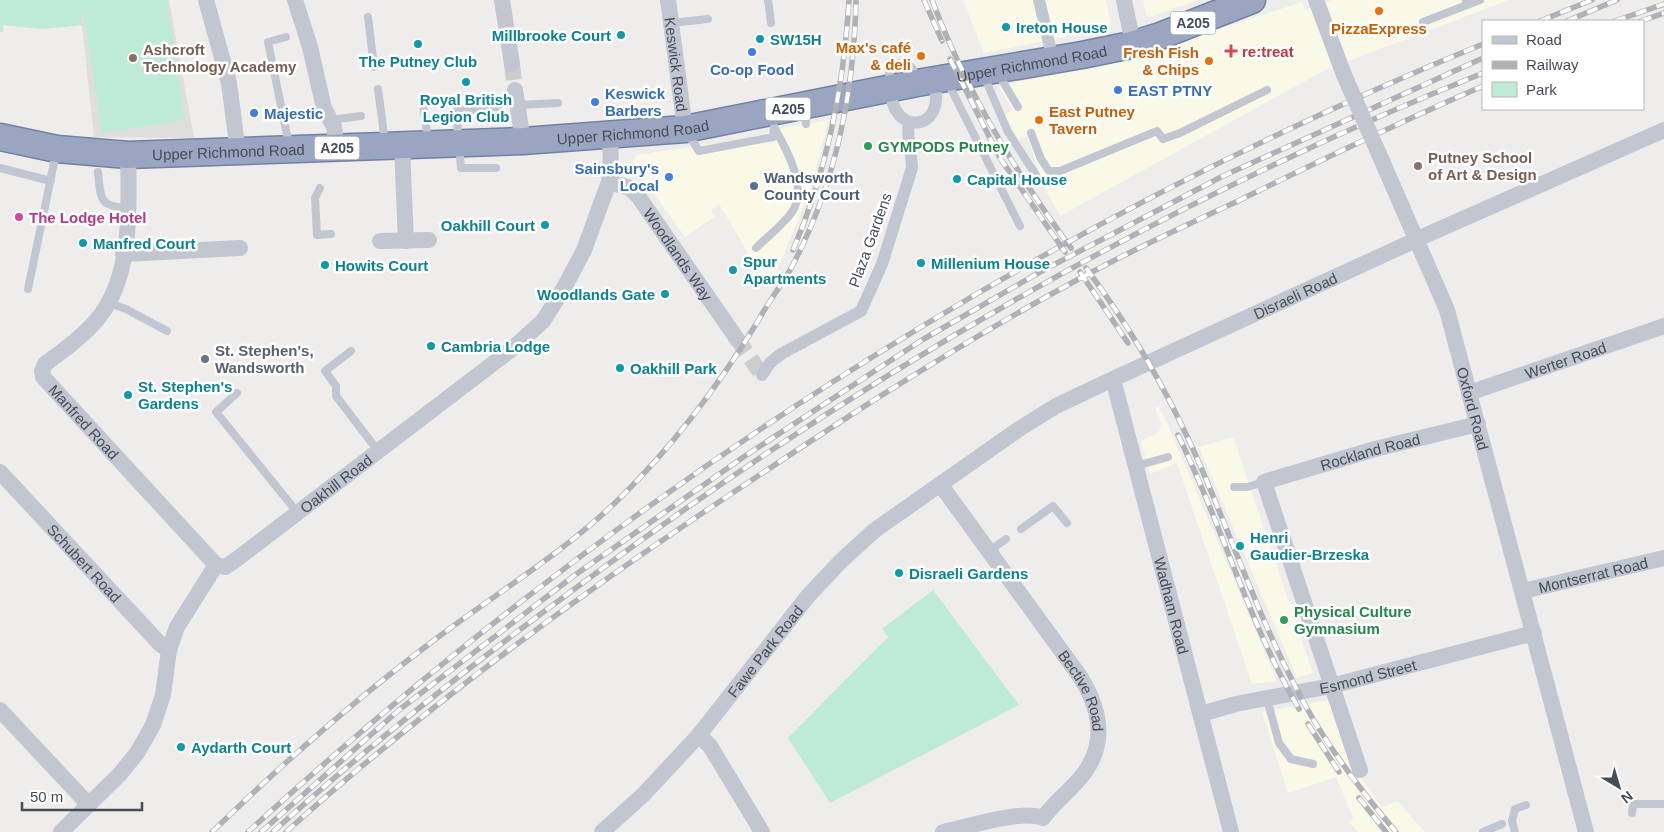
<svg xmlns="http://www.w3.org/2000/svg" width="1664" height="832" font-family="Arial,sans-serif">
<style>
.commercial{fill:#faf8e6}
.education{fill:#e0dedd}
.green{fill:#bdebd7}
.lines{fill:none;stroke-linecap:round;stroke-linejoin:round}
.minor-tunnel{stroke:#cdcdce;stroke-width:16;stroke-dasharray:16 8;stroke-linecap:butt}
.trunk-casing{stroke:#7281a4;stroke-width:29}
.service{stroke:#c1c6d1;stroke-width:8}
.pedestrian{stroke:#c1c6d1;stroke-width:12}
.minor{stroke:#c1c6d1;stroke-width:16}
.trunk{stroke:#9aa6c1;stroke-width:26}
.rail-casing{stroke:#afb1b6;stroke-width:5.5}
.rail{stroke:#fff;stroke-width:4;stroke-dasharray:11;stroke-linecap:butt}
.minor-bridge{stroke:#c1c6d1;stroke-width:16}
.food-dot{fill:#e8710a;stroke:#fff;stroke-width:2}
.culture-dot{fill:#0f9aa8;stroke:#fff;stroke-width:2}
.health-dot{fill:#e0444e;stroke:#fff;stroke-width:2}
.shop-dot{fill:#3f7fe0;stroke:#fff;stroke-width:2}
.education-dot{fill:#8d6e63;stroke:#fff;stroke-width:2}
.leisure-dot{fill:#2e9e5b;stroke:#fff;stroke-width:2}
.service-dot{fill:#5c6f8a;stroke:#fff;stroke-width:2}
.hotel-dot{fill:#d1479c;stroke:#fff;stroke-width:2}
.worship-dot{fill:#6b7280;stroke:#fff;stroke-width:2}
.labels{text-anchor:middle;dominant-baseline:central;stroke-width:5;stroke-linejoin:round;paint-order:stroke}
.shield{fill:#fff;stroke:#7e828a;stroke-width:1}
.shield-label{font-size:14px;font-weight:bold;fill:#464c58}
.culture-label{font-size:15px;font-weight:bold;fill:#0d838f;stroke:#fff;text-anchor:start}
.food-label{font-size:15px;font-weight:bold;fill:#c56008;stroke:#fff;text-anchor:end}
.education-label{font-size:15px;font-weight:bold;fill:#785e54;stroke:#fff;text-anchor:start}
.health-label{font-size:15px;font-weight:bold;fill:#be3a42;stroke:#fff;text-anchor:start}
.street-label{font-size:15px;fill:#464c58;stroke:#fff}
.shop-label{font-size:15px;font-weight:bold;fill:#366cbe;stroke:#fff;text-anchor:start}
.leisure-label{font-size:15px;font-weight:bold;fill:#27864d;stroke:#fff;text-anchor:start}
.service-label{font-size:15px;font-weight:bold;fill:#4e5e75;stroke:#fff;text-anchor:start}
.hotel-label{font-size:15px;font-weight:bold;fill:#b23c85;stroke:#fff;text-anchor:start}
.worship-label{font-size:15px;font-weight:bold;fill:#5b616d;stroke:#fff;text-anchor:start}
</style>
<rect width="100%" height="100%" fill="#efedec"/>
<path class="commercial" d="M963,0H1106L1111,24L1106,29L984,53Z
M1143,0H1198L1150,17L1146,14Z
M1332,0H1509L1325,70L1060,216L1045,188L1027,136L1019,140L1005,115L1012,110L999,86L1131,58L1302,2L1305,10Z
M829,120L811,186L795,228L769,288L719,204L711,210L715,216L685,237L632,162L637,155L745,139L784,128Z
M1158,406L1168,425L1277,681L1252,684L1177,463L1150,474L1141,441L1158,433L1162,425L1155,408Z
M1233,437L1313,673L1297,678L1199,447Z
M1330,700L1352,765L1382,807L1398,801L1424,832H1358L1349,822L1354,819L1336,777L1288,793L1262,712Z"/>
<path class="education" d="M0,0H169L194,138L94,137L82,25L43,29L3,25V32H0Z"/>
<path class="green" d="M0,0H167L185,120L102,133L82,4V25L43,29L3,25V32H0Z
M933,590L1019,705L830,803L788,738L888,637L882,629Z"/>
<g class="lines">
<path class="minor-tunnel" d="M512,64L515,90
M737,339L762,375"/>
<g class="trunk-casing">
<g id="trunk">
<path id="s14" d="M0,137L57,149L128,155L523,141L685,129L917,83L1082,55L1131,45L1160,36L1252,0"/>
</g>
</g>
<path class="service" d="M768,0L771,23
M1467,5L1480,0
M368,17L374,67
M1423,22L1467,5L1466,0
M671,23L708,19
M286,37L268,42L289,145
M999,75L1018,107
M984,76L1008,132L1039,180
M948,83L1020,226
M890,85L889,73L899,63C910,63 914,68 916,78
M378,89L385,142
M423,104L428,140
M517,105L558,103
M804,110L806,124
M330,120L361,116
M1031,133L1041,159L1049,171H1060L1157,131L1163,139L1180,133L1267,90
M688,134L699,151L773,137L774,127
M0,168L51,181
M496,168H461L456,111L498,107
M98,172C101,199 98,206 128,208
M320,188L315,198L317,235L331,234
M756,248C767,237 783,225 792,212C808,188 787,150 775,129
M28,289L56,153
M109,303L126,309L167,331
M351,351L325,371L336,386V396L378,451
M237,393L216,412L297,512
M1136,466L1168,457
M1234,487H1247L1264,482
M1021,529L1053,506L1067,523
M989,551L1006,539
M1267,699L1279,743L1291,759L1313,764
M1632,813L1633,804H1664
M1483,832L1502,824
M1515,832L1512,821L1515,809L1526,805"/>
<path class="pedestrian" d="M1039,0L1053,60
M891,89C890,136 948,134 934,81
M762,375L770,363L781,354L861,311L882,264L912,168C912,152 906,137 909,122"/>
<g class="minor">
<path d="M206,0L229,83L238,152"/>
<path d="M295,0L310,47L324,108L334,127L337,148"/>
<path d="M502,0L512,64"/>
<path id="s1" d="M668,0L685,129"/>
<path d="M1124,0L1133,44"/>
<path d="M1316,0L1344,75"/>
<path d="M515,90L523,141"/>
<path d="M402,146L406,241"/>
<path id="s2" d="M1379,154L1447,310L1586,832"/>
<path id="s3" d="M128,155C129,206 133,272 100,316C85,335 64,350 45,364L42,371L43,377L216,565"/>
<path id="s4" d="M609,182L630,188L638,196L737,339"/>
<path d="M380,241L429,240"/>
<path d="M123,254L240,248"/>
<path id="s5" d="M1113,379L1231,832"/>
<path id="s6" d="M1469,393L1664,326"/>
<path id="s7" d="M0,472L161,645L169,650"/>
<path id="s8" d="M940,484L1079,675C1099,706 1108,739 1085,772C1073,789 1055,801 1043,818C1021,809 968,827 943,832"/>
<path id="s9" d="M216,565L225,567L233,562L512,349L543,321L564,288L584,250L609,182L611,171L610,136"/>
<path id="s10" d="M1523,591L1664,558"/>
<path d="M0,710L89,805"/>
<path id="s11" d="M1201,714L1236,704L1331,686L1534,633"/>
<path d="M699,735L710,746L762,832"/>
<path id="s12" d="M1360,770L1264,482L1375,449L1478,424"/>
<path d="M61,832L120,774L137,753L153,725L163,695L169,650L177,627L216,565"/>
<path id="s13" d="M602,832L643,795L699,735L808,596L841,561L875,530L1019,429L1056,406L1113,379L1431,233L1664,130"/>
</g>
<use href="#trunk" class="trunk"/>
<g class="rail-casing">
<path id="rail" d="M924,0L942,41
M932,0C965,88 1015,172 1071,248
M1540,21L1592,0
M1567,21L1617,0
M1615,21L1664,4
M1641,21L1664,13
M950,59L1000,158L1065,252
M793,250C827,171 844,85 849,0
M1086,268C1127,323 1163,383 1192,447C1230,531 1259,621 1304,703C1329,749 1362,792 1396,832
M1080,272L1128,343
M1178,435C1222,524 1248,622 1299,709
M1308,724L1339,772
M1359,798L1386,832
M212,832C283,763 358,697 437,638C498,592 565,552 620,498C674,445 719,385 758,321C768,303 780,287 790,270C835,187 854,94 856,0
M248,832C609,501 1029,229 1483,44
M261,832L399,710L575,575L745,456L922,340L1040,272L1221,177L1483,58
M273,832C373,741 479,659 588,579C865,374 1163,202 1483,73
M286,832C417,714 558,610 704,512C822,433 941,354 1066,286C1122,255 1180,228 1238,201C1319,161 1400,122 1483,86"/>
</g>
<use href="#rail" class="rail"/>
<path class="minor-bridge" d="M1344,75L1379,154"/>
</g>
<g class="food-dot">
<circle cx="1379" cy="11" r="5"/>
<circle cx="921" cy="56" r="5"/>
<circle cx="1209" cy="61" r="5"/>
<circle cx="1039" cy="120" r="5"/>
</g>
<g class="culture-dot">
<circle cx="1006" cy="27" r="5"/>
<circle cx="621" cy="35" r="5"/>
<circle cx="760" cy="39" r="5"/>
<circle cx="418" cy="44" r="5"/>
<circle cx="466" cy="82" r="5"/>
<circle cx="957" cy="179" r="5"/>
<circle cx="545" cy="225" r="5"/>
<circle cx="83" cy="243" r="5"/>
<circle cx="921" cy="263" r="5"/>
<circle cx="325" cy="265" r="5"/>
<circle cx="733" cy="270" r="5"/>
<circle cx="665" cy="294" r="5"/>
<circle cx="431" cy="346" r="5"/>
<circle cx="620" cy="368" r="5"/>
<circle cx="128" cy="395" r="5"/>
<circle cx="1240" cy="546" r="5"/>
<circle cx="899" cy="573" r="5"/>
<circle cx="181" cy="747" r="5"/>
</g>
<path class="health-dot" d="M1228.5 43.5h5v5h5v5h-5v5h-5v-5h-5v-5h5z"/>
<g class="shop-dot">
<circle cx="752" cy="52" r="5"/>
<circle cx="1118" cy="90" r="5"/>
<circle cx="595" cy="102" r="5"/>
<circle cx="254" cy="113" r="5"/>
<circle cx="669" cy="177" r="5"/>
</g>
<g class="education-dot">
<circle cx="133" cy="58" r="5"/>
<circle cx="1418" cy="166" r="5"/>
</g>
<g class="leisure-dot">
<circle cx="868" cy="146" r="5"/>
<circle cx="1284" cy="620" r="5"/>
</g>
<circle class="service-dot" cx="754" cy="186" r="5"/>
<circle class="hotel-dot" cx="19" cy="217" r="5"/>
<circle class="worship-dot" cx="205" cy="359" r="5"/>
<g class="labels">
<g class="shield">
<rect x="1170.5" y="11.5" width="45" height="23" rx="4"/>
<rect x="765.5" y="97.5" width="45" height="23" rx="4"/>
<rect x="314.5" y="136.5" width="45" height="23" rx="4"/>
</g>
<g class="shield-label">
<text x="1193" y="23">A205</text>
<text x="788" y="109">A205</text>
<text x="337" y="148">A205</text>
</g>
<g class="culture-label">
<text x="1016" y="27">Ireton House</text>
<text x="611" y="35" text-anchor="end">Millbrooke Court</text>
<text x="770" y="39">SW15H</text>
<text x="418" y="61" text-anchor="middle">The Putney Club</text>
<text x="466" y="99" text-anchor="middle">Royal British<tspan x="466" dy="17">Legion Club</tspan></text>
<text x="967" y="179">Capital House</text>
<text x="535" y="225" text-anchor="end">Oakhill Court</text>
<text x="93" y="243">Manfred Court</text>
<text x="743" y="261">Spur<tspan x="743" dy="17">Apartments</tspan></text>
<text x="931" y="263">Millenium House</text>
<text x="335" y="265">Howits Court</text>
<text x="655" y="294" text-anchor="end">Woodlands Gate</text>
<text x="441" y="346">Cambria Lodge</text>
<text x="630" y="368">Oakhill Park</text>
<text x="138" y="386">St. Stephen's<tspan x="138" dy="17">Gardens</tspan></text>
<text x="1250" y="537">Henri<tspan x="1250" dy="17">Gaudier-Brzeska</tspan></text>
<text x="909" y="573">Disraeli Gardens</text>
<text x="191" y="747">Aydarth Court</text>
</g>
<g class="food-label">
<text x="1379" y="28" text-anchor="middle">PizzaExpress</text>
<text x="911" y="47">Max's café<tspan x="911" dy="17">&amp; deli</tspan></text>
<text x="1199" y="52">Fresh Fish<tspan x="1199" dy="17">&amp; Chips</tspan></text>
<text x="1049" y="111" text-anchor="start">East Putney<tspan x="1049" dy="17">Tavern</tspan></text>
</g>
<g class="education-label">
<text x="143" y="49">Ashcroft<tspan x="143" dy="17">Technology Academy</tspan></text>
<text x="1428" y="157">Putney School<tspan x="1428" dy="17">of Art &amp; Design</tspan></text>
</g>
<g class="health-label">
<text x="1242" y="51">re:treat</text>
</g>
<g class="street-label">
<text stroke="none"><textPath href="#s14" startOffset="1040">Upper Richmond Road</textPath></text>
<text stroke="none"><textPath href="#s1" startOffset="65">Keswick Road</textPath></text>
<text stroke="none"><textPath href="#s14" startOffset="635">Upper Richmond Road</textPath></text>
<text stroke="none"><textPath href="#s14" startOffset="230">Upper Richmond Road</textPath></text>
<text transform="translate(870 240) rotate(-70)">Plaza Gardens</text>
<text stroke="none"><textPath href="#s4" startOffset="104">Woodlands Way</textPath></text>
<text stroke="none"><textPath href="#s13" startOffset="891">Disraeli Road</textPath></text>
<text stroke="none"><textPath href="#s6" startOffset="102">Werter Road</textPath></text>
<text stroke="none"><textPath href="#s2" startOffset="272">Oxford Road</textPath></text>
<text stroke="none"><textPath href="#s3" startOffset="314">Manfred Road</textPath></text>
<text stroke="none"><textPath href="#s12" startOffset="414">Rockland Road</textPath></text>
<text stroke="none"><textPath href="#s9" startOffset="148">Oakhill Road</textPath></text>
<text stroke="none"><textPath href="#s7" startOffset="124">Schubert Road</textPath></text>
<text stroke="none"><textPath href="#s10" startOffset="72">Montserrat Road</textPath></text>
<text stroke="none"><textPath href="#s5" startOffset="234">Wadham Road</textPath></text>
<text stroke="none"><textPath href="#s13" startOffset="244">Fawe Park Road</textPath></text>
<text stroke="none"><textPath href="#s11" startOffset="171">Esmond Street</textPath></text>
<text stroke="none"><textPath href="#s8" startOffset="252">Bective Road</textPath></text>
</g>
<g class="shop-label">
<text x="752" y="69" text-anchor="middle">Co-op Food</text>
<text x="1128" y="90">EAST PTNY</text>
<text x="605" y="93">Keswick<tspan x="605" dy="17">Barbers</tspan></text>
<text x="264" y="113">Majestic</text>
<text x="659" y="168" text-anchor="end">Sainsbury's<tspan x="659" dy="17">Local</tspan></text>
</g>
<g class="leisure-label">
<text x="878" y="146">GYMPODS Putney</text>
<text x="1294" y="611">Physical Culture<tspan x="1294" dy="17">Gymnasium</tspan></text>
</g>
<g class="service-label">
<text x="764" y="177">Wandsworth<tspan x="764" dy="17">County Court</tspan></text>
</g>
<g class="hotel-label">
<text x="29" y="217">The Lodge Hotel</text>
</g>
<g class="worship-label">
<text x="215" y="350">St. Stephen's,<tspan x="215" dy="17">Wandsworth</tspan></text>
</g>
</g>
<rect x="1482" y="20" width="162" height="90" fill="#ffffff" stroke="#b5b7bc"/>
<rect x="1492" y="36" width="25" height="8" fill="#c1c6d1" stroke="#b5b7bc"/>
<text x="1526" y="45" font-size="15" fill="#464c58">Road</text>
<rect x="1492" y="61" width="25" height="8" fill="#afb1b6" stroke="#b5b7bc"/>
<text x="1526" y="70" font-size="15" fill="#464c58">Railway</text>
<rect x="1492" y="82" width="25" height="15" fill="#bdebd7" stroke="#b5b7bc"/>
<text x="1526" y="95" font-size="15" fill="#464c58">Park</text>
<g transform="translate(1619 787) rotate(142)" stroke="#ffffff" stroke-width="4" paint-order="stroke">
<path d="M0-4L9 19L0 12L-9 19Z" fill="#464c58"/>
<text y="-8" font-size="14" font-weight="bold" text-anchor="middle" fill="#464c58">N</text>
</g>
<path d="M22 802v8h120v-8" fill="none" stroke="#464c58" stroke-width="2.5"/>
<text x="30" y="802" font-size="15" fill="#464c58" stroke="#ffffff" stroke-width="4" paint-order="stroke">50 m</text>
</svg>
